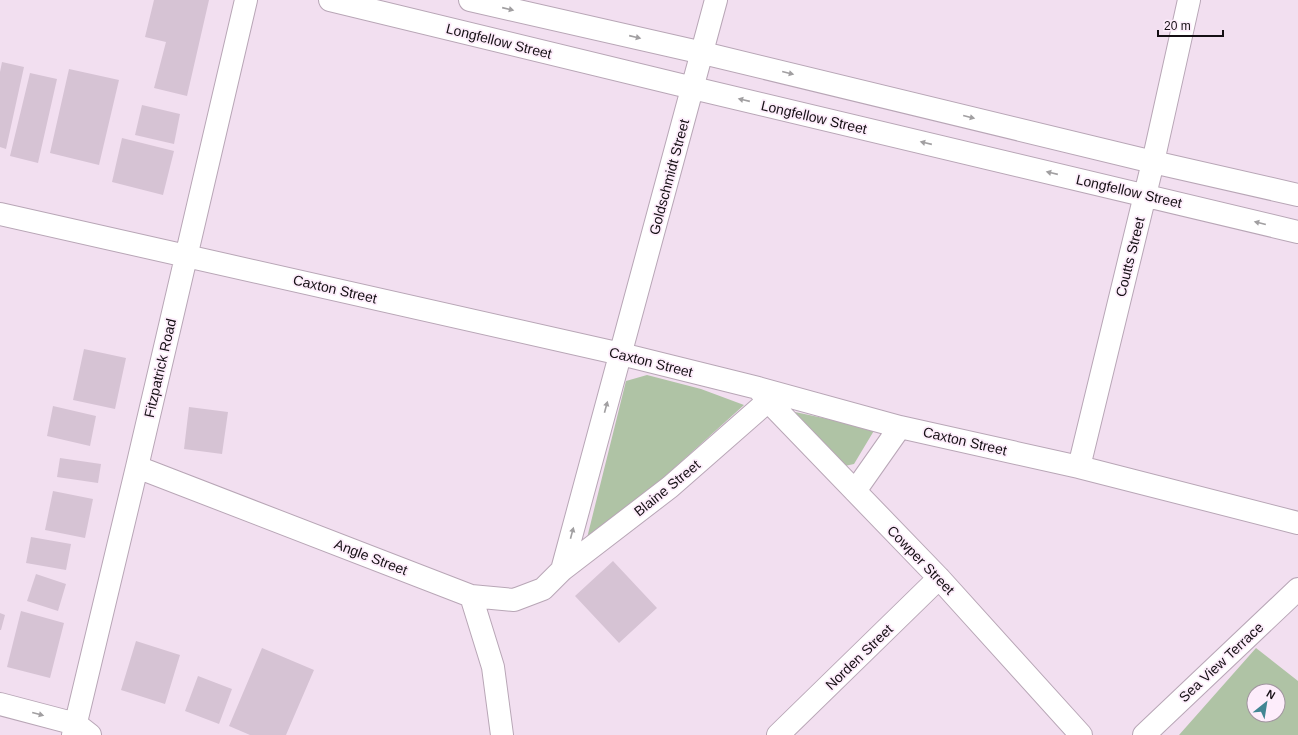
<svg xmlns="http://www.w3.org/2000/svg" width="1298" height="735" font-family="Arial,sans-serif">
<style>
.green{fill:#afc3a5;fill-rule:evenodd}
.building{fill:#d6c3d4}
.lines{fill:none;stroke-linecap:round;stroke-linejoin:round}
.minor-casing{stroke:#b8a6b6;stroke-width:24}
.minor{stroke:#fff;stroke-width:22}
.oneway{fill:#a19fa1}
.labels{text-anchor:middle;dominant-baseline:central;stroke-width:3.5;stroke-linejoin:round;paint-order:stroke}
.street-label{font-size:14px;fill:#150f14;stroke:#fdedfb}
</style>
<rect width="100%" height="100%" fill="#f2dff0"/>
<path class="green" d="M647,375L701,389L744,405L590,544L587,538L626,381Z
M795,412L875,429L854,464L840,467L795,419Z
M1256,648L1298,681V735H1179ZM1254,691H1278V715H1254Z"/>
<path class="building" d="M154,0H209L187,96L154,88L166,42L145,37Z
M2,62L24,67L6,149L0,147V72Z
M69,69L119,80L99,165L50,153Z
M30,73L57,79L38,163L10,156Z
M142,105L180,114L174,144L135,135Z
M122,138L174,151L163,195L112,182Z
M84,349L126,358L115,409L73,400Z
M53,406L96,416L90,446L47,436Z
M189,407L228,412L222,454L184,449Z
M60,458L101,464L98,483L57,477Z
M53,491L93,499L85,538L45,530Z
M31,537L71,544L66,570L26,563Z
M613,561L657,608L619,643L575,596Z
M36,574L66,584L58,611L27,601Z
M21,611L64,623L50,678L7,667Z
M0,613L5,615L1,630H0Z
M136,641L180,655L165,704L121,690Z
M262,648L314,670L286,735H250L229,726Z
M198,676L232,689L219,724L185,711Z"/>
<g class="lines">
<g class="minor-casing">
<path id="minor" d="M330,0L693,88L1298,232
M470,0L703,53L1153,162L1298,195
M0,214L621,354L758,388L900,427L1079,467L1298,523
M758,388L768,401L939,578L1081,735
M137,467L471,596L493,667L502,735
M1079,467L1153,162L1189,0
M855,491L900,427
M562,570L716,0
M471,596L514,600L543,589L562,570L670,487L768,401
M0,704L76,724L90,735
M73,735L137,467L246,0
M778,735L939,578
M1144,735L1298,589"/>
</g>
<use href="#minor" class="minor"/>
</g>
<defs><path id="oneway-solid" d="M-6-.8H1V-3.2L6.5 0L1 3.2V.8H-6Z"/></defs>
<g class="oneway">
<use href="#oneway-solid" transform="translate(508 9) rotate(13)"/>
<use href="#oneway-solid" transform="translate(635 37) rotate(13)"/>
<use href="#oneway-solid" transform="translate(788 73) rotate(14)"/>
<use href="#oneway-solid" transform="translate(744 100) rotate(-167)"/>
<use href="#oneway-solid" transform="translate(969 117) rotate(14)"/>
<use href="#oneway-solid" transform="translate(926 143) rotate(-167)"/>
<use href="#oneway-solid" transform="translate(1052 173) rotate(-167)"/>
<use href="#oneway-solid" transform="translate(1260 223) rotate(-166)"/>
<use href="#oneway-solid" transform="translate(606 407) rotate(-75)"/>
<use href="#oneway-solid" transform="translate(572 533) rotate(-75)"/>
<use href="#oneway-solid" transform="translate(38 714) rotate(15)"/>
</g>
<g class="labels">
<g class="street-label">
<text transform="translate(499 41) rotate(14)">Longfellow Street</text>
<text transform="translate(814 117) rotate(13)">Longfellow Street</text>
<text transform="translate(669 177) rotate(-75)">Goldschmidt Street</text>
<text transform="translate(1129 191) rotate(13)">Longfellow Street</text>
<text transform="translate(1130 257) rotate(-76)">Coutts Street</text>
<text transform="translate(335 289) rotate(13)">Caxton Street</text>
<text transform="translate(651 362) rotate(14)">Caxton Street</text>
<text transform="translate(160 368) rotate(-77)">Fitzpatrick Road</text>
<text transform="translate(965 441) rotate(13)">Caxton Street</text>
<text transform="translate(667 488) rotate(-39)">Blaine Street</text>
<text transform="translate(371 557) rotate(21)">Angle Street</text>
<text transform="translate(921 560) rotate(46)">Cowper Street</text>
<text transform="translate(859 657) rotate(-44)">Norden Street</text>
<text transform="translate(1221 662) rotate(-43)">Sea View Terrace</text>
</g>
</g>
<g transform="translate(1266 703) rotate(30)"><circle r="19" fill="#fdedfb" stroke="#a0949f"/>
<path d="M0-3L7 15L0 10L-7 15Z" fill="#418693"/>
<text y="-6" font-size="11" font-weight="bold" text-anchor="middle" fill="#150f14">N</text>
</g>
<path d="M1158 30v6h65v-6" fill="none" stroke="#150f14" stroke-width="2"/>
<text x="1164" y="30" font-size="12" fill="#150f14" stroke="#fdedfb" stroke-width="3" paint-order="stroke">20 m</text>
</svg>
